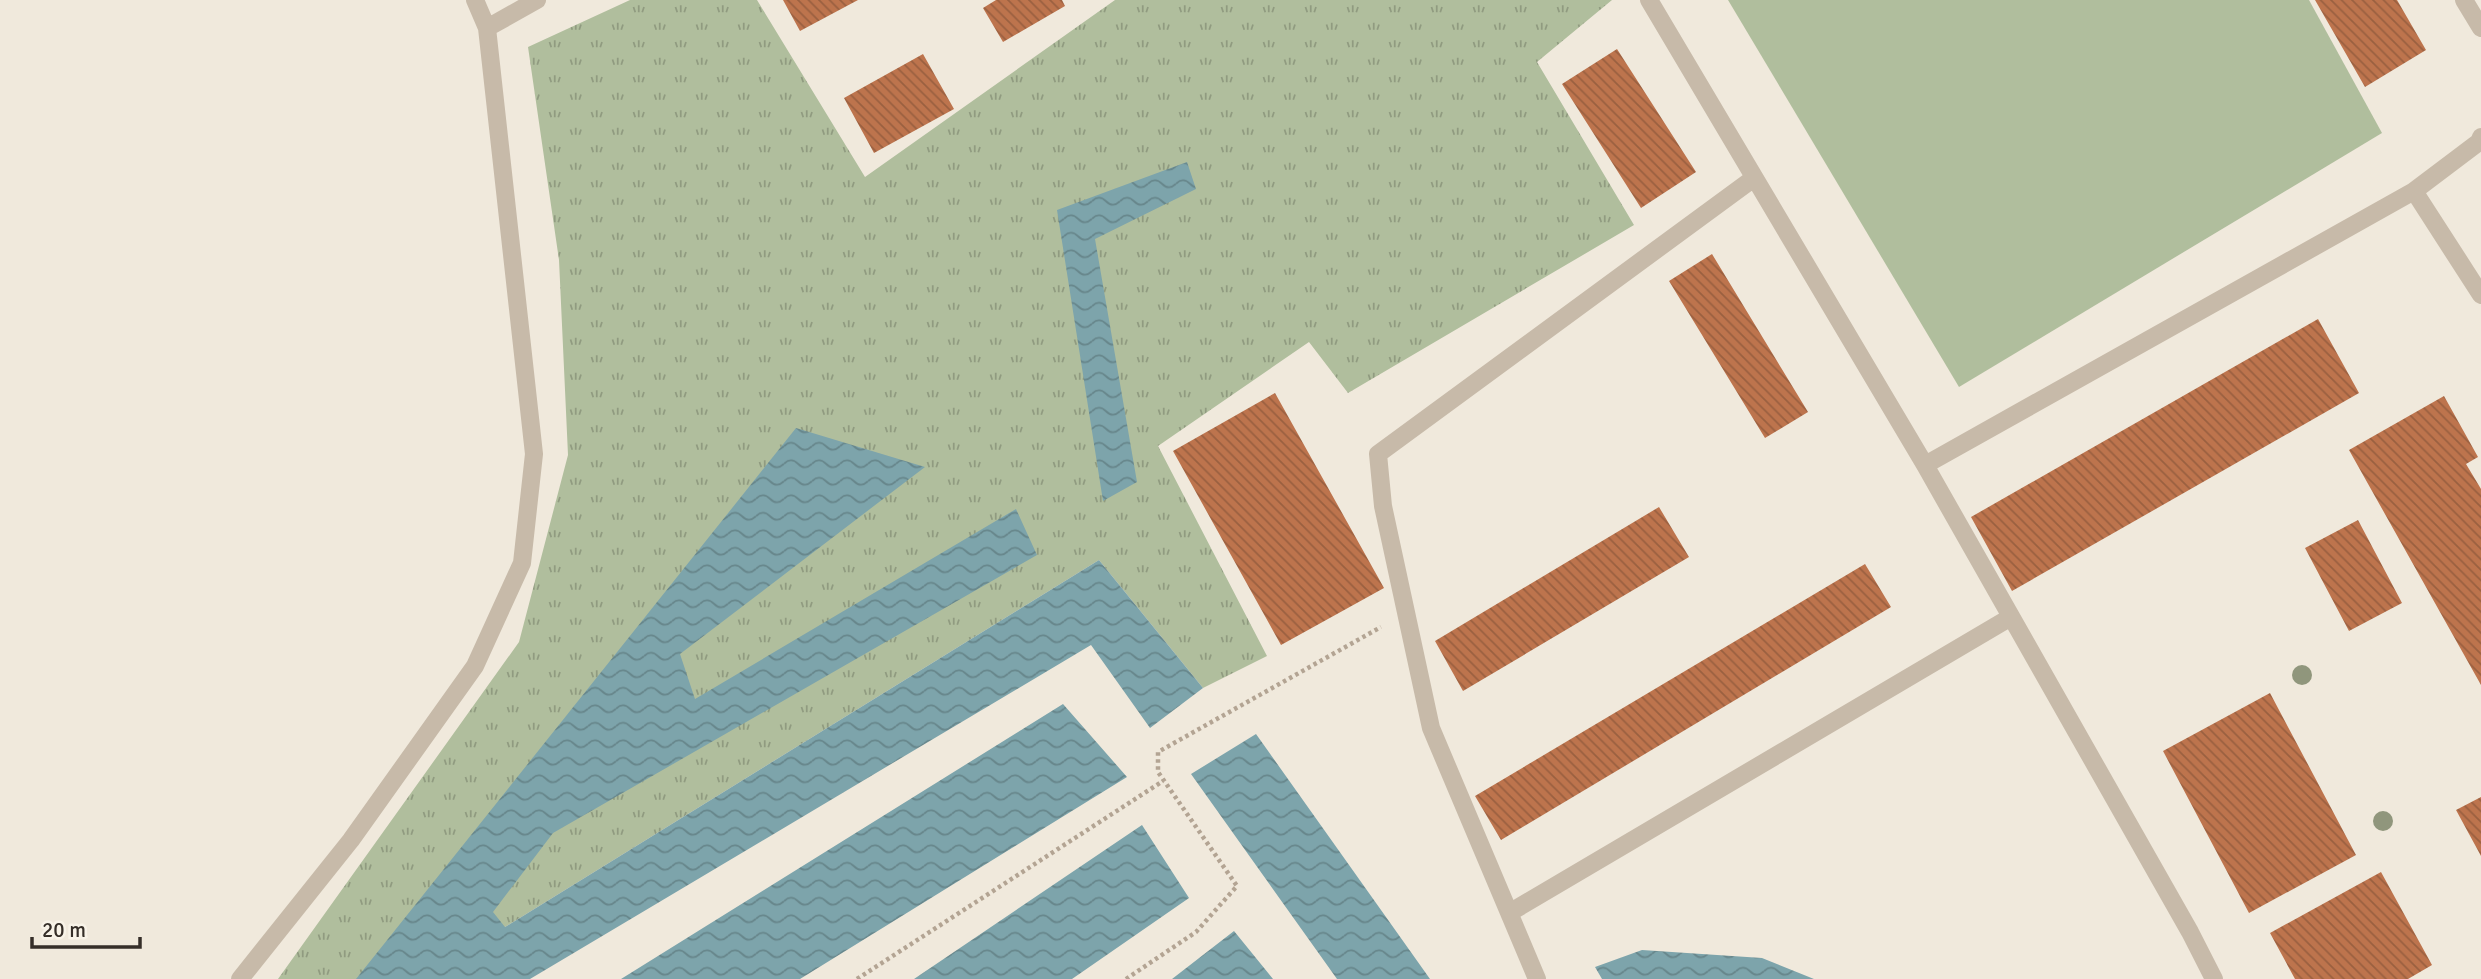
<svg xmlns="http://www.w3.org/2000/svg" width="2481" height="979" font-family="Signika,sans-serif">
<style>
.grass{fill:url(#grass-tufts)}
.park{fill:#b0be9d}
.water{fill:url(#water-waves)}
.building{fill:url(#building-back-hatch)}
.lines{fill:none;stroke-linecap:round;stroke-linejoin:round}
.path{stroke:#b3a493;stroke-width:4.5;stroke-dasharray:3.5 3.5;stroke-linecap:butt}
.minor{stroke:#c7baa9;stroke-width:18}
.tree{fill:#90967c}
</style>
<defs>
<pattern id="grass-tufts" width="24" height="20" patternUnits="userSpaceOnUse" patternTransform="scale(1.75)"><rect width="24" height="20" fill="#b0be9d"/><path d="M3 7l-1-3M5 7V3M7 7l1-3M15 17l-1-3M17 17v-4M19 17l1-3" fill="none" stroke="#909b80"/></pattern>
<pattern id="water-waves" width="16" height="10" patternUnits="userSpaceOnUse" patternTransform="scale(1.75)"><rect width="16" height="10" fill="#7da4ab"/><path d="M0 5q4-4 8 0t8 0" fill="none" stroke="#67868b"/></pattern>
<pattern id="building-back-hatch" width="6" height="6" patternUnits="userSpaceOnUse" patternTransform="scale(1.75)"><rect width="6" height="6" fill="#bd744d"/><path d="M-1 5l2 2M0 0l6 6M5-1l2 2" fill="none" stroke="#9a6040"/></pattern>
</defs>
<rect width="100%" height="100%" fill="#f0e9dc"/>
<path class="grass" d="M630,0H757L865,177L1115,0H1612L1537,62L1634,225L1348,393L1309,342L1158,446L1267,656L1203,688L1099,560L505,927L416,979H278L519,642L568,455L559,260L528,47Z"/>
<path class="park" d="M1728,0H2309L2382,133L1959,387Z"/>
<path class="water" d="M1187,162L1196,189L1095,239L1137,482L1103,501L1057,210Z
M796,428L925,467L680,654L695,699L1016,509L1037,555L553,833L493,912L505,927L1099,560L1203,688L1150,728L1091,645L530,979H356Z
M1063,704L1127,777L800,979H621Z
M1256,734L1430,979H1337L1191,774Z
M1142,825L1189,898L1072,979H914Z
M1234,931L1273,979H1172Z
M1642,950L1762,958L1814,979H1602L1595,967Z"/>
<path class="building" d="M783,0H858L800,31Z
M996,0H1062L1065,6L1003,42L983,8Z
M2315,0H2397L2426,50L2365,87Z
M1617,49L1696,172L1641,208L1562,84Z
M923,54L954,109L874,153L844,98Z
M1712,254L1808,412L1765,438L1669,281Z
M2318,319L2359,393L2012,591L1971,517Z
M1275,393L1384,588L1281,645L1173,451Z
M2444,396L2478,457L2466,464L2481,489V685L2349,450Z
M1659,507L1689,557L1463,691L1435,641Z
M2358,520L2402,603L2349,631L2305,548Z
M1865,564L1891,607L1501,840L1475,796Z
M2270,693L2356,855L2249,913L2163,751Z
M2481,797V856L2456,810Z
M2381,872L2432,965L2408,979H2295L2270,933Z"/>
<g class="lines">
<path class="path" d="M857,979L1163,781
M1126,979L1196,932L1237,886L1158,772V752L1381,627"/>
<path class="minor" d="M1649,0L1925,465L2190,932L2214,979
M2464,0L2481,28
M487,28L537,0
M2414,191L2479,142L2481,137
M1925,465L2414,191L2481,295
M1509,913L2011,617
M240,979L351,840L475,666L522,563L534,454L487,28L475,0
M1537,979L1431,728L1383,506L1378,454L1754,178"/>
</g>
<g class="tree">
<circle cx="2302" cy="675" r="10"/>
<circle cx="2383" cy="821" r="10"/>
</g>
<path d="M32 937v10h108v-10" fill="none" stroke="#352e28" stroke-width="3.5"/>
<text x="42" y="937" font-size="21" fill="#352e28" stroke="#f8f3e8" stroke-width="5" paint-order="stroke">20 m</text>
</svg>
